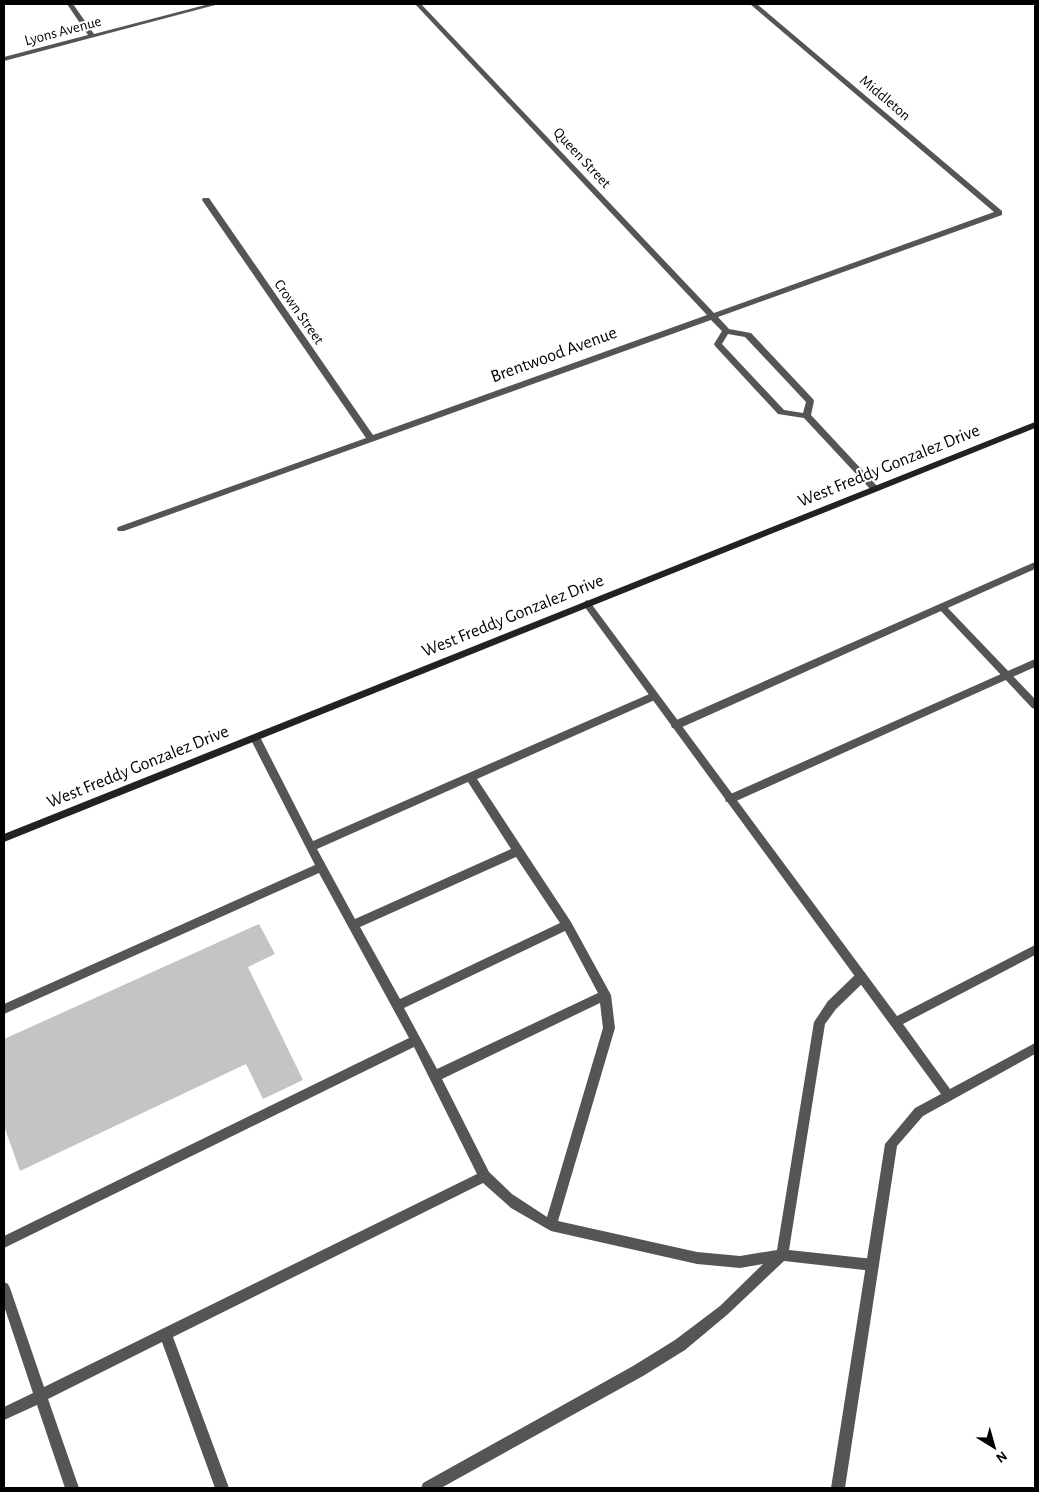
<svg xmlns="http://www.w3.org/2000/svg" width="1039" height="1492" font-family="'Alegreya Sans',sans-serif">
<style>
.building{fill:#c4c4c4}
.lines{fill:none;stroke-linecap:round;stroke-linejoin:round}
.lane{fill:#555;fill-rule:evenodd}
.street{fill:#555;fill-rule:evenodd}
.secondary{fill:#222;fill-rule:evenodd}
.labels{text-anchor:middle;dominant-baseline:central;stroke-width:4;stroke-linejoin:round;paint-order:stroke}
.far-street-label{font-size:15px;fill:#000;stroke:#fff}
.street-label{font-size:18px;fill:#000;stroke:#fff}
</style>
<rect width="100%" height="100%" fill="#fff"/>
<path class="building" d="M259,924L275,954L248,967L303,1080L263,1099L246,1064L20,1171L4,1126V1039Z"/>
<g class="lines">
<path class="lane" d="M1035,562V569L680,728H672L671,725L672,722Z
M1035,659V667L734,802H726L725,799L726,796Z
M654,692L657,693L659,696L657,699L477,779L571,922L611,995L615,1028L558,1221L697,1252L740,1256L777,1250L814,1022L828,1001L857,973L861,972L865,973L867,977L865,981L836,1009L825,1024L789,1250L873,1259L877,1261L879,1265L877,1269L873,1271L784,1261L728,1314L685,1350L643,1376L441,1488H421L423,1483L633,1366L675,1340L720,1306L763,1264L740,1268L697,1264L551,1231L511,1208L483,1183L173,1337L229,1488H215L162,1342L48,1399L79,1488H65L37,1405L4,1420V1407L33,1393L4,1306V1282L8,1284L10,1288L44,1387L477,1174L414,1047L4,1248V1236L409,1038L319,873L4,1014V1004L315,865L250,738L251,735H259L313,841ZM468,782L511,849L355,919L317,849ZM516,857L560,923L400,999L360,927ZM565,931L598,993L437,1069L404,1008ZM600,1003L603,1028L547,1217L512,1194L489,1172L442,1079Z"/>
<path class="street" d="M67,4H73L94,34L209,4H219L4,61V57L88,35Z
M415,4H421L714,313L994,212L750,4H757L1002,211V215L718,317L729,329L751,333L813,399L814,401L811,415L878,487L879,489L878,491H872L804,418L778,414L715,346L714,344L722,331L711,320L124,531H118L117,529L118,527L366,438L202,200L203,198H209L373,435L707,315ZM728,334L745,337L806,402L803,413L784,410L722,344Z
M587,600L590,602L897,1016L1035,945V955L903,1024L950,1089L1035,1043V1054L923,1116L897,1146L845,1488H831L885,1144L915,1108L941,1094L584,606L582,604Z
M942,603L945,605L1035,699V709L1032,708L939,609L937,607Z"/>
<path class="secondary" d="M1035,422V428L4,842V834Z"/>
</g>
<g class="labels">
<g class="far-street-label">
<text transform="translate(63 31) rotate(-15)">Lyons Avenue</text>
<text transform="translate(885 98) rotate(40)">Middleton</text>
<text transform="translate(582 158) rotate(47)">Queen Street</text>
<text transform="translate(299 312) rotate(55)">Crown Street</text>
</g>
<g class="street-label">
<text transform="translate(554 355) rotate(-20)">Brentwood Avenue</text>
<text transform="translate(889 466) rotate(-22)">West Freddy Gonzalez Drive</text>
<text transform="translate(513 616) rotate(-22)">West Freddy Gonzalez Drive</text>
<text transform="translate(138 767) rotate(-22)">West Freddy Gonzalez Drive</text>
</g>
</g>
<rect width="1039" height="1492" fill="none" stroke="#000000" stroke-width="10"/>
<g transform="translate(994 1447) rotate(143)" stroke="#ffffff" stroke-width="4" paint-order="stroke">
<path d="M0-4L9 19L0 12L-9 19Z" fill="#000000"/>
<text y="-8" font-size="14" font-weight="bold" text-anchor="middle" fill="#000000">N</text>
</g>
</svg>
